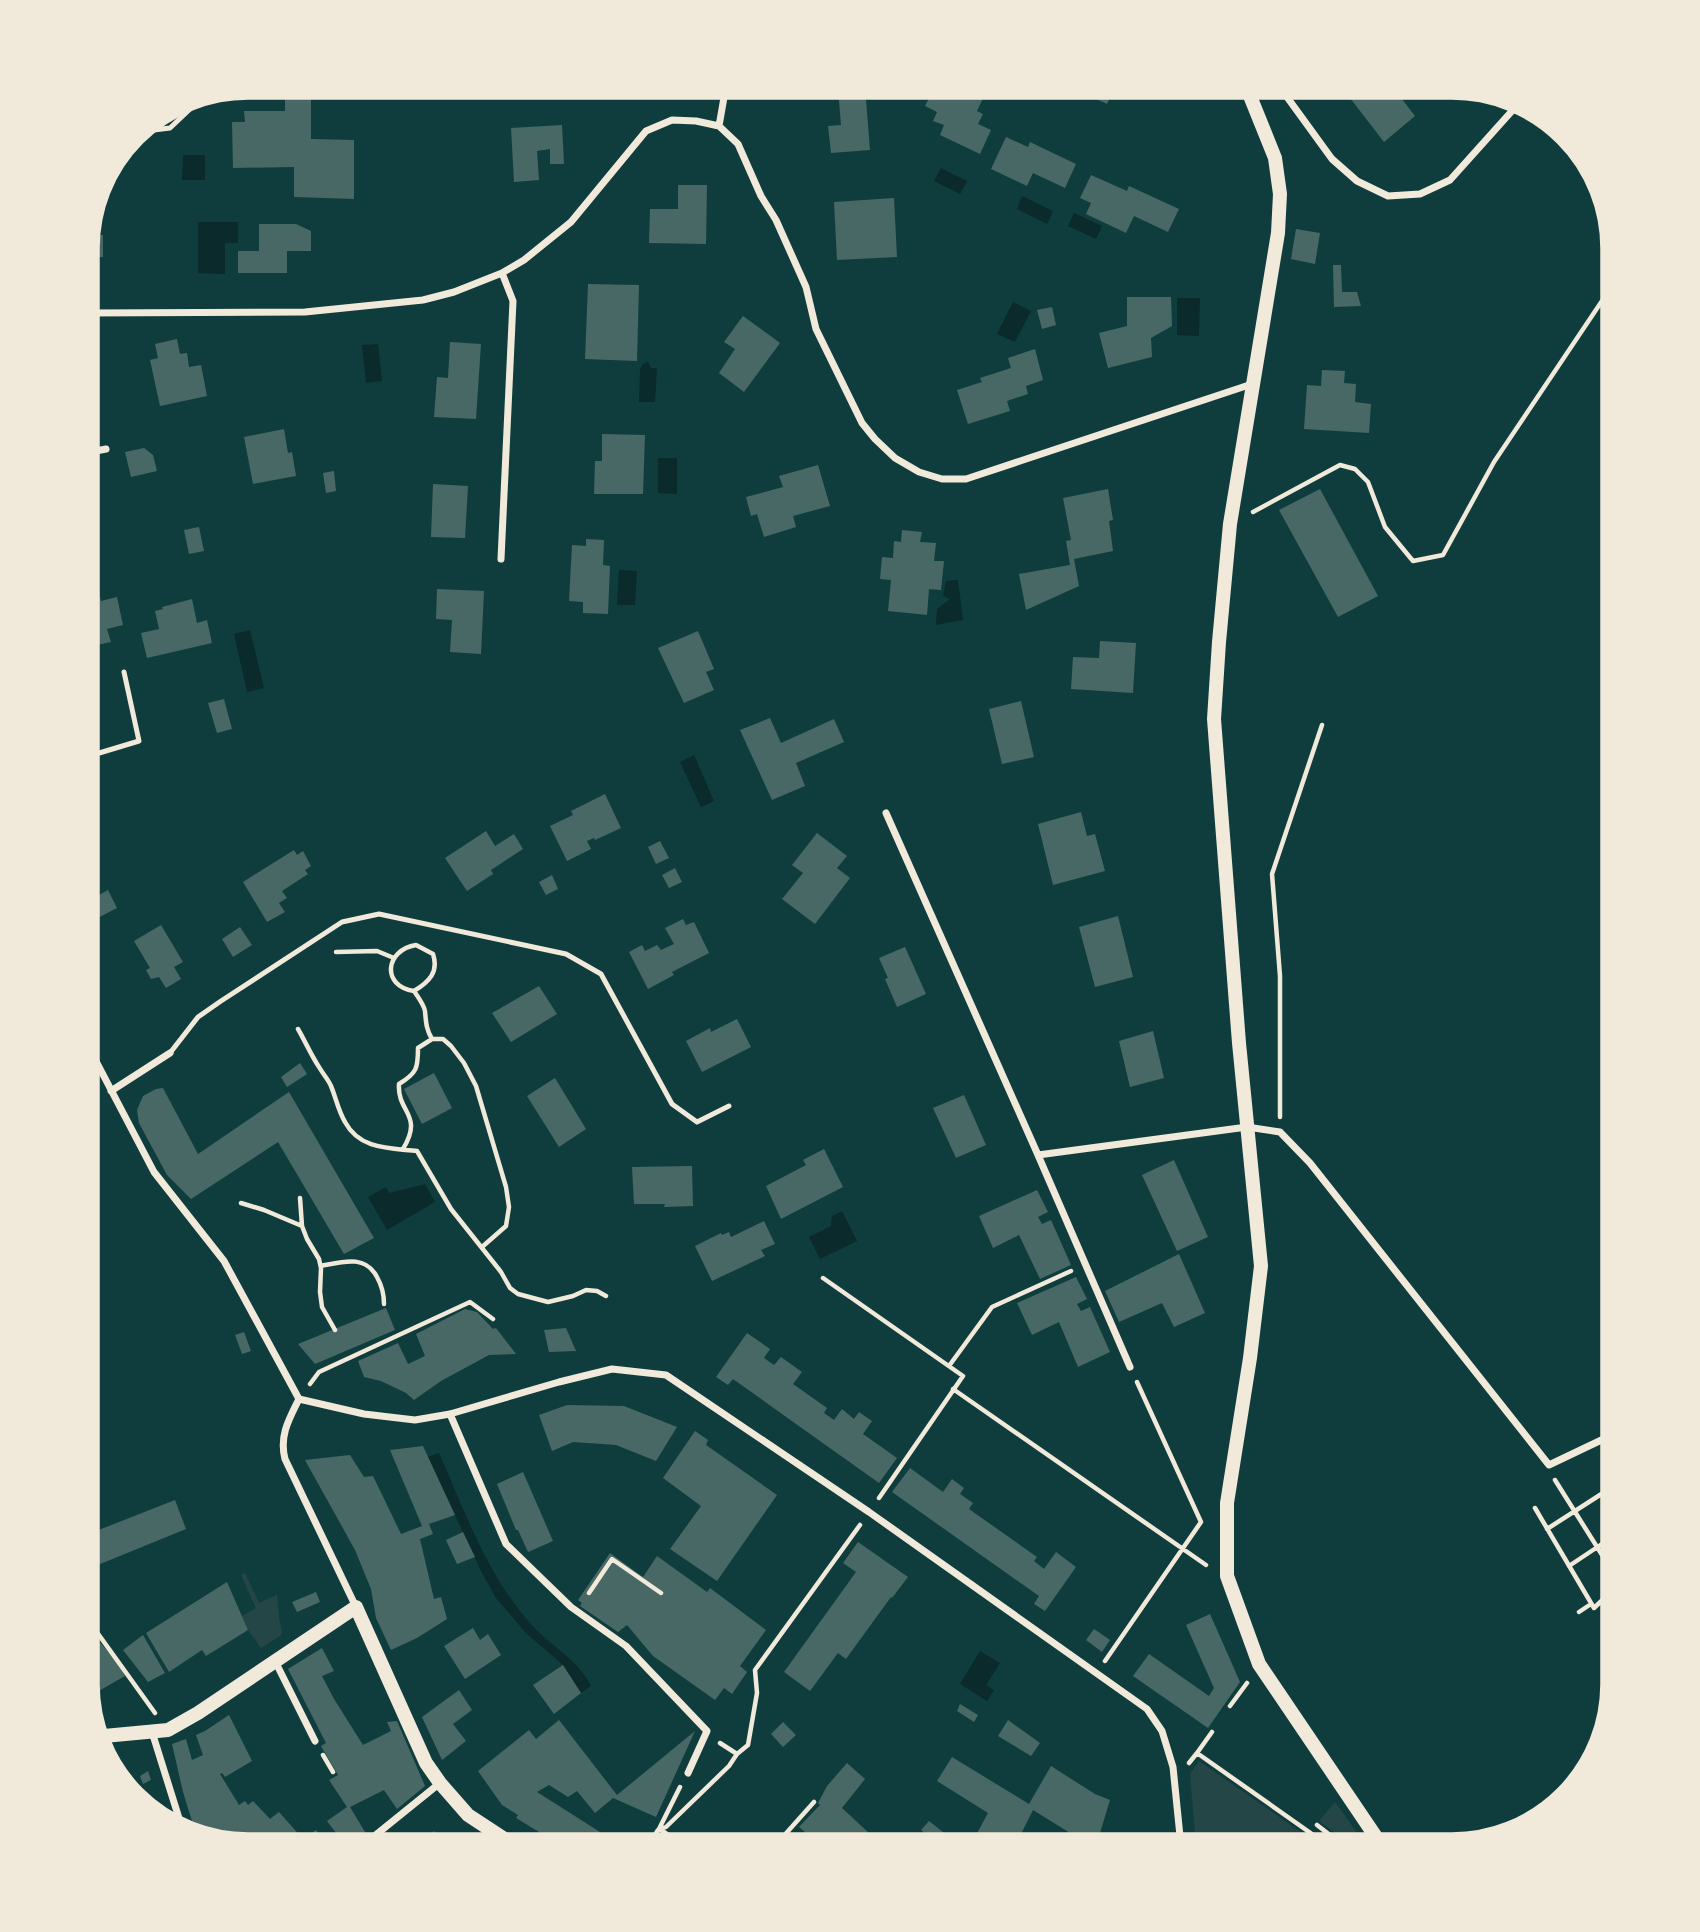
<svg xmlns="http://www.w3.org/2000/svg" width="1700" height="1932" font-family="'Noto Serif',serif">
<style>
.green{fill:#244646}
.water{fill:#0a2a2b}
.building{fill:#486865}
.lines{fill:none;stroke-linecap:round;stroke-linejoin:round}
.path{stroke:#f1e9da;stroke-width:4.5}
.service{stroke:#f1e9da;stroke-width:5}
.minor{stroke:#f1e9da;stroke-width:7}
.secondary{stroke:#f1e9da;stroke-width:14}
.rim{fill:none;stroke:#f1e9da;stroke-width:3.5}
</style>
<rect width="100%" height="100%" fill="#0f3d3e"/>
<path class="green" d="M245,1573L259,1603L277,1595L279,1617L282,1633L280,1636L261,1648L248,1630L242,1616L256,1608L241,1575Z
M1199,1761L1321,1846H1196L1190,1774Z
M1335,1802L1363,1841L1366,1846H1337L1342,1838L1319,1821Z"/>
<path class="water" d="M183,155H205V180H182Z
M941,168L967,181L960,194L934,181Z
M1022,196L1053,211L1047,224L1017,209Z
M1074,213L1102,226L1096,239L1068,226Z
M198,222H238V243H225V274L198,273Z
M1177,298H1200L1199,336L1177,335Z
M1013,302L1031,311L1015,342L997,334Z
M378,344L382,381L366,383L362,345Z
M648,362L651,368H657L655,402H639L640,369L643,364Z
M658,458H677V494L658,493Z
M619,570L637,571L635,605H617Z
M958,580L963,620L936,625L937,609L950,599L943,596L946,581Z
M250,630L264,688L247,692L234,634Z
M694,755L714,801L701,807L680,762Z
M425,1184L435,1202L387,1230L368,1197L386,1187L389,1193Z
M842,1211L857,1241L820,1259L809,1237L831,1226L832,1216Z
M439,1453C465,1511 487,1576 531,1624C550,1646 578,1659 591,1686L581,1693L563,1665L526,1633L496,1598L482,1573L428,1457Z
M980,1651L1000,1663L986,1685L994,1690L987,1701L960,1684Z"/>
<path class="building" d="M935,86H940L958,94L962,86H972L986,92L977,111L983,114L978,124L991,130L980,154L940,135L944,125L933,121L937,112L925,106Z
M1069,86H1115L1107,104Z
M1365,86H1392L1415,116L1384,142L1350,98Z
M285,87H311V139L354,140V199L294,197V167L233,168L232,122H245L244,111H285Z
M865,87L870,150L831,153L828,126L841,125L838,89Z
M562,125L564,164H550V149L537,151L539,180L514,182L511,128Z
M1006,137L1028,147L1030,142L1076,164L1065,188L1033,173L1027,186L991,169Z
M1091,175L1127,191L1129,186L1179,209L1168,232L1134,216L1126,233L1086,214L1091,203L1080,198Z
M678,185H707L706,244L649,243L650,209H678Z
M894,198L897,257L837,260L834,202Z
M259,224H296L311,231V251H287V273H238V251H259Z
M1296,229L1320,233L1315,264L1291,259Z
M87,235H103V257H86Z
M1333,265H1341L1342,292H1357L1361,306L1334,307Z
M588,284L639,285L637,361L585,359Z
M1127,297H1171L1172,326L1151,338L1152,357L1108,368L1099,333L1127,326Z
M1052,307L1056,325L1042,329L1037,310Z
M743,316L780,343L744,392L719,373L735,349L724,342Z
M177,339L180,354L187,353L189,367L201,365L207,396L160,406L150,360L158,358L155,344Z
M450,342L481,344L476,419L434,417L437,377L448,378Z
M1035,349L1043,380L1026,386L1028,394L1007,401L1010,411L968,424L957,390L982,382L980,378L1011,368L1008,358Z
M1322,370L1345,371L1344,383L1356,384L1355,402L1371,404L1369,433L1304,429L1307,385L1321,386Z
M284,429L288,453L292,452L296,476L253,484L244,437Z
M602,434L645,435L643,494H594L595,461H602Z
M144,448L153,455L157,471L131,477L125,452Z
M818,465L830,506L793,516L796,527L764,537L757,514L751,516L746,497L783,487L779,476Z
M334,471L336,491L326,493L323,473Z
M433,484L468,486L465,538L431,537Z
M1108,489L1113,520L1109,521L1113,551L1074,559L1079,586L1026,610L1019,574L1070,565L1066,541L1071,540L1063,498Z
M1320,489L1378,596L1338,617L1279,510Z
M199,527L204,551L189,554L184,530Z
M902,530L922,532L920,542L936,543L934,561H944L941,590L929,589L927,615L888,611L891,580L880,579L882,557L893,558L894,541L901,542Z
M87,532L93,554L86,556V533Z
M586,539L604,540L603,565L610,566L608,614L583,613V602L569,601L572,545L586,546Z
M95,574L101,601L117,597L123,625L107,629L111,642L92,646L89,633H86V576Z
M437,589L484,591L481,654L450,652L452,620L436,619Z
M192,599L197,623L207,620L212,643L147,658L141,633L159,629L155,611L163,609L162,607Z
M698,631L714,669L706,672L714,690L684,703L658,648Z
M1100,641L1136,643L1133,693L1071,689L1073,657L1099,658Z
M224,699L232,729L217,733L208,703Z
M1021,701L1034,757L1002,764L989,709Z
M770,718L781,743L834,719L844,742L796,763L805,786L772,800L740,730Z
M605,794L621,828L595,840L594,838L587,841L591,849L567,861L550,826L573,815L571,811Z
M1081,812L1087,836L1095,834L1105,871L1053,885L1038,824Z
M486,831L495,846L514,834L523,849L491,870L493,874L467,891L445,858Z
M817,833L847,856L837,868L850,878L815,924L782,899L803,873L792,865Z
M660,841L669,858L656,864L648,847Z
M294,850L297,855L303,851L311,866L305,870L308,874L282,891L287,898L279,903L285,912L267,922L243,882Z
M675,868L682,882L669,888L662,875Z
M86,873L97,896L108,890L117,908L86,924Z
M552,875L558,889L546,895L539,882Z
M1118,916L1133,977L1095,987L1079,927Z
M683,919L686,925L694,922L709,953L672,972L674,975L648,989L629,952L642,945L645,951L657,945L661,950L674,944L665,928Z
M161,925L183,962L174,967L181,979L166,988L159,977L151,979L146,970L150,968L134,941Z
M240,927L252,945L233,957L222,939Z
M905,947L926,994L897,1007L885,979L888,978L879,958Z
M539,986L557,1014L511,1042L492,1013Z
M737,1019L751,1047L702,1072L686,1041L710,1028L711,1032Z
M1153,1031L1164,1078L1130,1087L1119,1041Z
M300,1063L307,1074L287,1087L281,1077Z
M434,1073L452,1108L422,1124L404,1089Z
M555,1078L586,1129L559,1147L527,1096Z
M163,1088L198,1154L289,1092L374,1238L344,1254L278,1142L191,1199L167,1175L139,1123L137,1110L143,1096L156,1089Z
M964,1095L986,1145L956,1158L933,1108Z
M824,1149L843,1187L781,1219L766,1186L806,1165L803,1160Z
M1174,1160L1208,1237L1177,1251L1142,1175Z
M692,1166L693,1206L664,1207L665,1204H634L632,1167Z
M1037,1190L1048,1212L1038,1217L1042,1224L1051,1220L1071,1265L1040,1279L1019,1235L993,1248L979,1216Z
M764,1221L775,1244L761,1250L765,1256L712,1281L695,1246L721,1233L722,1235L729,1232L731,1237Z
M1179,1254L1205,1313L1174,1327L1162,1303L1119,1322L1105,1291Z
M1076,1277L1087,1299L1077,1304L1081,1311L1090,1307L1110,1352L1078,1367L1059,1322L1032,1335L1017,1303Z
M386,1308L395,1330L315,1364L298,1344Z
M465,1309L477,1312L493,1329L496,1328L516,1354L489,1355L441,1381L414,1400L406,1393L381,1381L364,1377L358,1361L398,1343L408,1364L425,1356L416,1334Z
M566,1328L576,1351L549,1352L544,1330Z
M244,1332L251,1351L242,1354L235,1335Z
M747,1333L770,1349L764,1358L774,1365L781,1357L802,1372L793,1384L827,1408L824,1413L834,1420L842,1409L854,1419L859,1412L872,1421L863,1434L897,1458L879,1483L733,1379L728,1385L716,1377Z
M567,1405L624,1406L677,1427L656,1461L616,1445L573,1442L552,1451L539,1415Z
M695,1431L708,1440L706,1445L777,1495L717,1581L670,1549L701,1506L663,1478Z
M423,1446L455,1515L429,1524L433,1534L420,1539L434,1599L441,1597L447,1619L417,1638L391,1650L376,1618L371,1589L355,1550L305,1460L350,1455L364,1477L373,1476L401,1534L422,1526L390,1450Z
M910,1468L943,1492L952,1479L964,1488L960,1494L973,1503L969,1509L1037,1557L1034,1561L1044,1569L1056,1552L1076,1567L1045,1611L1034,1604L1039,1596L892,1492Z
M523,1472L553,1541L528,1552L518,1530H516L497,1484Z
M175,1500L186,1529L88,1569L98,1590L86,1595V1535Z
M463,1532L475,1557L457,1564L446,1540Z
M858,1542L908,1577L892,1598L891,1597L846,1659L838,1653L810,1691L784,1672L856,1572L843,1563Z
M610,1553L643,1577L657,1556L707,1592L710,1588L766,1630L740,1666L747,1672L732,1694L724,1688L715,1700L653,1656L627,1625L618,1632L580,1606L582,1603L578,1600Z
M227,1582L248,1630L206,1656L202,1650L169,1672L146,1633Z
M316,1592L320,1602L297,1612L292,1602Z
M1210,1614L1240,1682L1208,1728L1133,1676L1149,1654L1209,1696L1214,1688L1186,1625Z
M473,1628L480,1640L488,1634L501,1655L465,1679L444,1646Z
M1094,1629L1110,1640L1102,1652L1086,1640Z
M92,1633L123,1669L122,1670L125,1676L90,1696L86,1684V1638Z
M143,1635L165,1673L148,1682L123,1650Z
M322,1648L334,1671L322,1676L334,1699L363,1745L391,1731L387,1722L397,1721L425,1786L397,1809L384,1790L350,1807L365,1832L352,1846H346L327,1821L347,1807L329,1780L338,1775L321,1746L326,1743L288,1669Z
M563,1665L581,1693L554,1714L533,1685Z
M459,1690L472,1710L453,1724L466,1741L442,1760L422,1717Z
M960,1704L978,1715L974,1722L957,1711Z
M229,1715L252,1761L225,1777L222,1773L220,1774L239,1805L245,1801L248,1805L253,1801L270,1819L279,1812L303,1839L316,1830L328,1846H248L196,1834L183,1792L172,1744L186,1739L192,1760L203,1755L196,1735L205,1731Z
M559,1720L617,1795L695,1731L656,1817L613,1798L595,1813L577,1791L568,1797L549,1785L537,1792L600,1832L591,1846H562L516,1818L518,1815L502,1805L478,1771L529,1730L536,1739Z
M1008,1720L1040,1743L1031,1756L998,1736Z
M783,1722L796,1735L783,1747L771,1734Z
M952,1757L1029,1804L1051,1766L1095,1794L1110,1800L1096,1846H1091L1033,1810L1015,1846H970L988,1813L937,1781Z
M847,1763L865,1779L842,1808L883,1846H807L806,1845L811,1837L799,1827L820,1805L818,1803L827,1786Z
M148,1771L151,1780L143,1784L140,1776Z
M929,1821L958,1844L957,1846H940L921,1830Z
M434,1831L442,1842L436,1846H419L416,1843Z"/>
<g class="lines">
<path class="path" d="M1253,512L1340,465L1355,469L1368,482L1385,527L1413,561L1443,555L1494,462L1614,283
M336,952L377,951L394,958
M414,991C429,982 439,972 433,954L416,945C385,950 381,986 414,991C418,997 424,1005 425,1011C426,1022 426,1029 432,1039
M298,1029C305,1041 311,1055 319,1067C323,1074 328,1079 331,1086C336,1098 338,1110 345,1122C360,1150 390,1148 417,1151L451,1209L501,1272L510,1288L518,1294L548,1302L573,1296L586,1290L597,1291L606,1296
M1280,1117V976L1272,874L1322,725
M403,1149C424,1114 397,1113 399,1084C417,1073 418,1068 418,1048L432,1039H443L451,1046L464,1063L476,1086L506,1187L509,1207L506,1226L482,1247
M300,1198L302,1226L307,1239L319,1259L321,1268L320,1292L322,1307L335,1330
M241,1203L264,1210L302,1226
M321,1266C342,1262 365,1254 377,1277C382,1286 384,1293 384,1304
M823,1278L963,1376L879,1498
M949,1366L992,1307L1071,1271
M310,1384L319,1372L470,1302L493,1319
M953,1389L1206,1565
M1555,1480L1614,1574
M1535,1508L1594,1608L1614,1589
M1547,1529L1603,1493L1614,1510
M1569,1566L1614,1536
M589,1593L612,1559L661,1593
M1579,1612L1591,1604
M86,1617L155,1713
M1105,1661L1201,1522L1137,1382
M1230,1706L1247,1683
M720,1743L737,1754
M1197,1753L1212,1732
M323,1755L333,1772
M1189,1763L1197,1753L1329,1846
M1317,1825L1335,1839L1329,1846
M659,1829L680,1787
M660,1829L684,1846
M648,1846L658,1830L666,1827L729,1766L737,1754L748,1745L757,1693L755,1670L860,1525
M785,1846L781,1839L814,1802"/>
<path class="service" d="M140,127L146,131L170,128L190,109L196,96
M86,757L139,741L124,672
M170,1053L198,1017L221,1001L342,922L379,914L566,954L601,974L672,1104L697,1122L729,1106"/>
<path class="minor" d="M1279,86L1332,159L1357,181L1388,196L1420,194L1450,180L1520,102
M719,126L726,86
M86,313L305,312L423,300L454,292L502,273L524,260L571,222L646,131L672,120L696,121L719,126L738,144L761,196L776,220L806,287L816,329L862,423L875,439L895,458L919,472L942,479H966L1252,384
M86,453L106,449
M501,559L513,301L502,273
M886,813L1038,1155L1247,1127L1280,1132L1310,1163L1549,1465L1614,1434
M86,1042L154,1172L224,1261L299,1399
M111,1091L170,1053
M1038,1155L1130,1367
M299,1399L364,1414L415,1420L450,1414L559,1382L612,1369L666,1375L869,1512L1147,1709L1162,1731L1173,1767L1181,1846
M299,1399C289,1419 279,1436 285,1459L356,1607
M450,1414L506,1544L571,1607L626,1646L707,1731L688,1773
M275,1661L315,1741
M152,1732L183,1831
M362,1846L440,1783"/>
<path class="secondary" d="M1246,86L1275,158L1280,194L1278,233L1230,524L1219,642L1214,719L1239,1043L1261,1266L1250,1358L1227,1503V1576L1259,1664L1382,1846
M104,1736L168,1730L198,1713L356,1607L426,1763L440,1783L468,1815L515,1846"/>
</g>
<path d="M0 0H1700V1932H0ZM248 98H1452A150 150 0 0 1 1602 248V1684A150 150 0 0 1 1452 1834H248A150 150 0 0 1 98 1684V248A150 150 0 0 1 248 98Z" fill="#f1e9da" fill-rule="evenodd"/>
<path class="rim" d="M248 98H1452A150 150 0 0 1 1602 248V1684A150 150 0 0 1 1452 1834H248A150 150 0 0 1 98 1684V248A150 150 0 0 1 248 98Z"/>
</svg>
